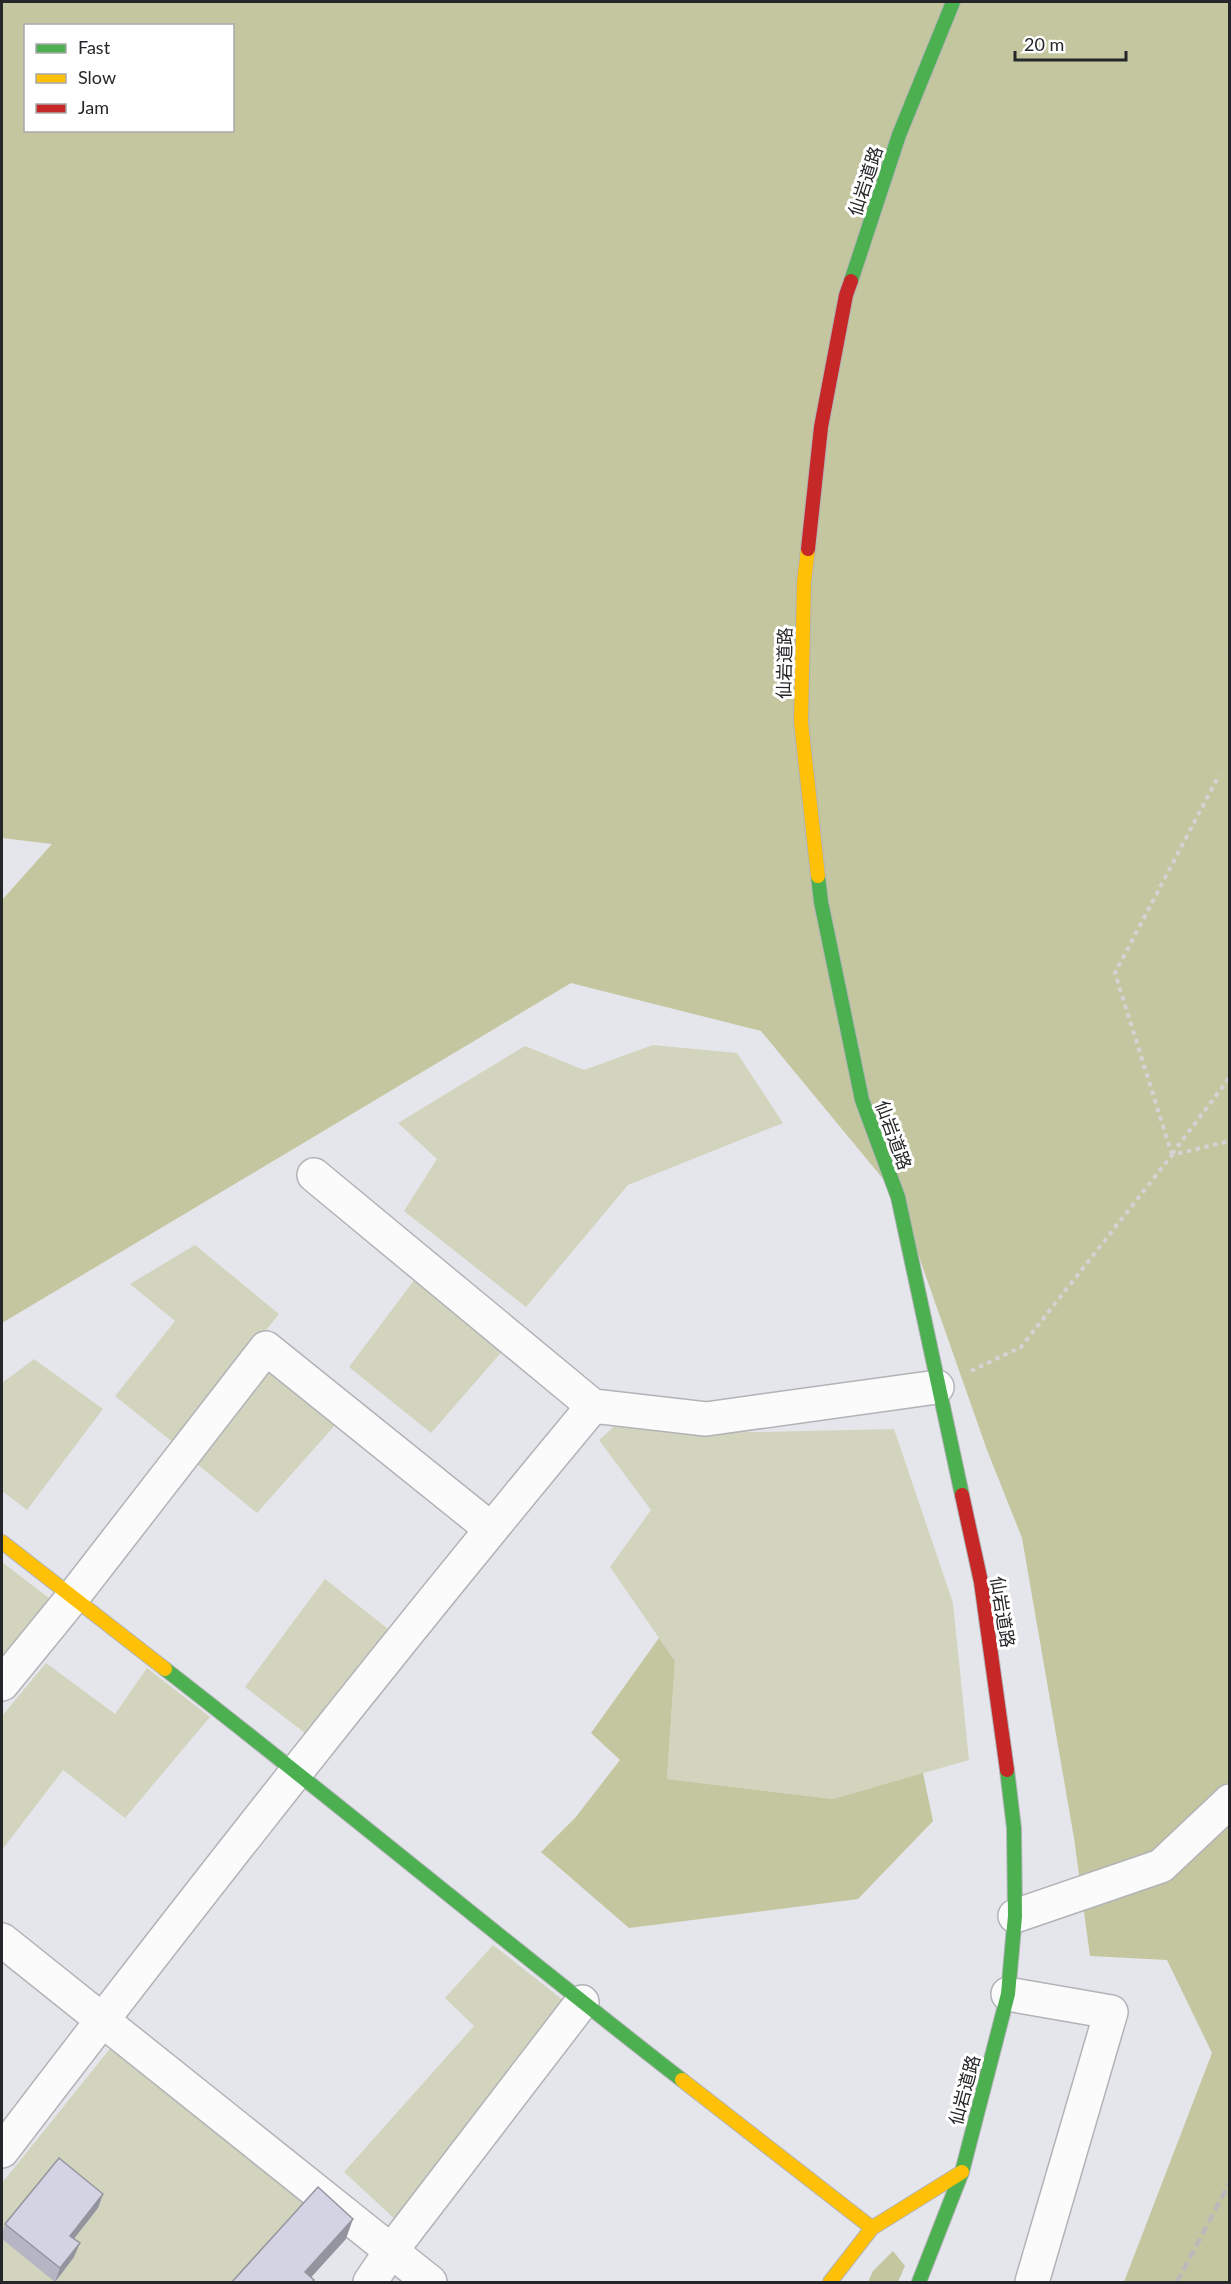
<svg xmlns="http://www.w3.org/2000/svg" width="1231" height="2284" font-family="Lato,'Noto Sans JP',sans-serif">
<style>
.green{fill:#d2d4be}
.forest{fill:#c3c69f;fill-rule:evenodd}
.lines{fill:none;stroke-linecap:round;stroke-linejoin:round}
.street-casing{stroke:#b2b3b7;stroke-width:36}
.fast-casing{stroke:#b2b3b7;stroke-width:16}
.slow-casing{stroke:#b2b3b7;stroke-width:16}
.jam-casing{stroke:#b2b3b7;stroke-width:16}
.path{stroke:#d3d3d4;stroke-width:4;stroke-dasharray:4.5 4.5;stroke-linecap:butt}
.street{stroke:#fbfbfc;stroke-width:33}
.fast{stroke:#4caf50;stroke-width:14}
.slow{stroke:#ffc107;stroke-width:14}
.jam{stroke:#c62828;stroke-width:14}
.rail{stroke:#bababb;stroke-width:4.5;stroke-dasharray:9 4.5;stroke-linecap:butt}
.wall{fill:#b5b5c3}
.shaded-wall{fill:#94949f}
.building{fill:#d3d3e3;stroke:#94949f;stroke-width:1.5}
.labels{text-anchor:middle;dominant-baseline:central;stroke-width:6;stroke-linejoin:round;paint-order:stroke}
.street-label{font-size:18px;fill:#252629;stroke:#fff}
</style>
<rect width="100%" height="100%" fill="#e5e6eb"/>
<path class="green" d="M653,1045L737,1053L783,1123L628,1185L526,1307L404,1211L437,1159L398,1123L525,1046L584,1070Z
M195,1245L279,1314L175,1444L115,1396L175,1321L130,1284Z
M418,1275L505,1348L431,1433L349,1367Z
M34,1359L103,1409L27,1510L2,1491V1383Z
M270,1369L336,1424L257,1513L197,1464Z
M619,1422L711,1433L894,1429L953,1603L969,1760L833,1799L667,1779L675,1661L610,1567L651,1510L599,1440Z
M2,1562L54,1602L2,1665Z
M325,1579L388,1629L305,1733L245,1687Z
M46,1663L115,1714L147,1668L210,1717L125,1818L63,1770L2,1850V1716Z
M493,1945L568,2004L397,2221L344,2172L474,2026L445,1998Z
M117,2040L314,2197L238,2282H2V2183Z"/>
<path class="forest" d="M2,2H1229V2282H1124L1212,2053L1167,1960L1090,1956L1074,1838L1022,1538L987,1450L898,1197L761,1031L571,983L2,1323V900L52,844L2,838ZM26,26H232V130H26Z
M659,1638L675,1661L667,1779L833,1799L923,1773L933,1821L858,1899L629,1928L541,1852L575,1818L620,1760L591,1733Z
M893,2251L905,2266L898,2282H868L873,2271Z"/>
<g class="lines">
<g class="street-casing">
<path id="street" d="M314,1175L593,1406L706,1419L937,1387
M2,1684L73,1597L266,1348L491,1529
M1015,1916L1161,1866L1230,1801
M2,1940L430,2282
M1008,1994L1111,2012L1032,2282
M2,2151C194,1899 390,1650 593,1406
M370,2282L391,2251L582,2002"/>
</g>
<g class="fast-casing">
<path id="fast" d="M851,281L899,135L953,2
M818,876L821,902L862,1100L898,1197L962,1495
M165,1669C339,1804 508,1945 682,2080
M919,2282L962,2172L1008,1994L1015,1916L1014,1828L1007,1770"/>
</g>
<g class="slow-casing">
<path id="slow" d="M808,549L804,582L801,722L818,876
M2,1542L165,1669
M682,2080L872,2228
M830,2282L872,2228L962,2172"/>
</g>
<g class="jam-casing">
<path id="jam" d="M808,549L821,427L846,295L851,281
M962,1495L981,1582L1007,1770"/>
</g>
<path class="path" d="M1228,650L1230,651
M1172,1154L1230,1077
M1172,1155L1115,973L1219,775
M971,1371L1021,1347L1172,1155L1230,1141"/>
<use href="#street" class="street"/>
<use href="#fast" class="fast"/>
<use href="#slow" class="slow"/>
<use href="#jam" class="jam"/>
<path class="rail" d="M1177,2282L1230,2182"/>
</g>
<path class="wall" d="M103,2194L98,2208L74,2239V2257L55,2282L2,2239V2235L5,2224Z"/>
<path class="shaded-wall" d="M103,2194L98,2208L65,2250L70,2236Z
M353,2219L346,2239L306,2283L305,2272Z
M80,2243L74,2257L55,2282L60,2268Z"/>
<path class="building" d="M59,2158L103,2194L70,2236L80,2243L60,2268L5,2224Z
M318,2187L353,2219L305,2272L314,2280L311,2283H231Z"/>
<g class="labels">
<g class="street-label">
<text transform="translate(865 181) rotate(-72)">仙岩道路</text>
<text transform="translate(784 663) rotate(-89)">仙岩道路</text>
<text transform="translate(894 1135) rotate(70)">仙岩道路</text>
<text transform="translate(1003 1612) rotate(81)">仙岩道路</text>
<text transform="translate(964 2090) rotate(-75)">仙岩道路</text>
</g>
</g>
<rect width="1231" height="2284" fill="none" stroke="#252629" stroke-width="6"/>
<rect x="24" y="24" width="210" height="108" fill="#ffffff" stroke="#a8a8a9" stroke-width="1.5"/>
<rect x="36" y="44" width="30" height="9" fill="#4caf50" stroke="#a8a8a9" stroke-width="1.5"/>
<text x="78" y="54" font-size="18" fill="#252629">Fast</text>
<rect x="36" y="74" width="30" height="9" fill="#ffc107" stroke="#a8a8a9" stroke-width="1.5"/>
<text x="78" y="84" font-size="18" fill="#252629">Slow</text>
<rect x="36" y="104" width="30" height="9" fill="#c62828" stroke="#a8a8a9" stroke-width="1.5"/>
<text x="78" y="114" font-size="18" fill="#252629">Jam</text>
<path d="M1015 51v9h111v-9" fill="none" stroke="#252629" stroke-width="3"/>
<text x="1024" y="51" font-size="18" fill="#252629" stroke="#ffffff" stroke-width="4.5" paint-order="stroke">20 m</text>
</svg>
